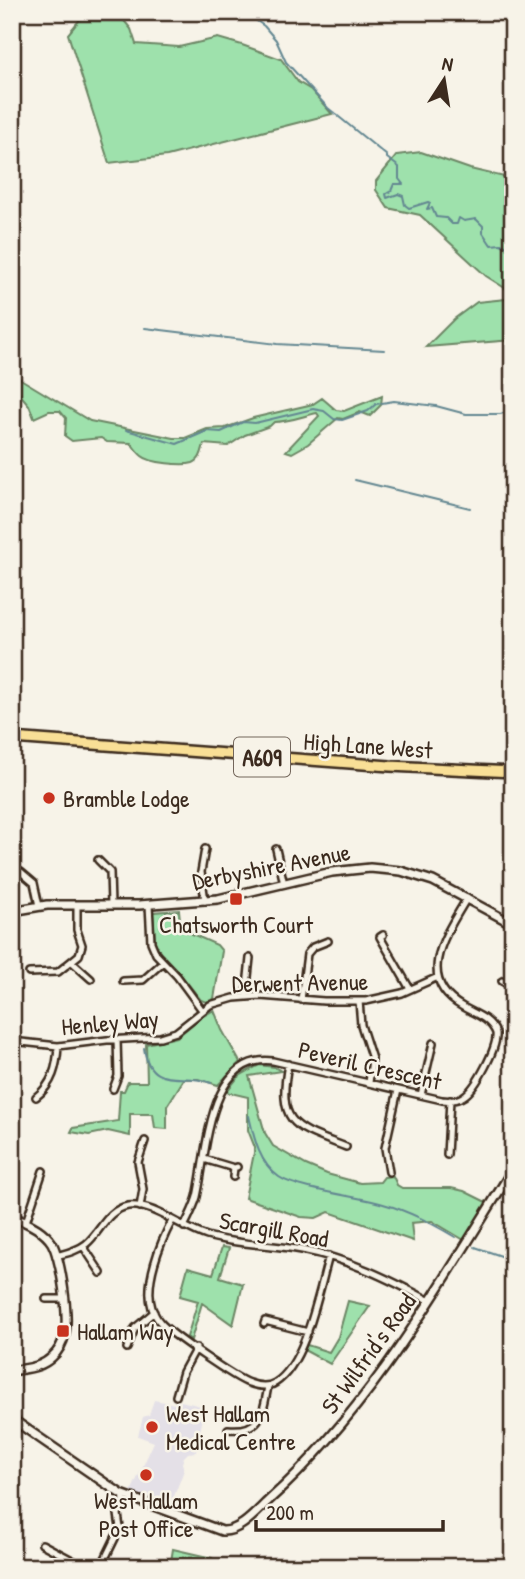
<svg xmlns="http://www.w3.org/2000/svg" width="525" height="1579" font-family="'Patrick Hand',sans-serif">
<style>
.built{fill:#e4e0e7}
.green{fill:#9ee1ac;stroke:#6c8665;stroke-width:2}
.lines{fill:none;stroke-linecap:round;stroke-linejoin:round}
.stream{stroke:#638791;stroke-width:2}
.minor-casing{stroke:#3b2a1e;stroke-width:10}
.tertiary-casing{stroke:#3b2a1e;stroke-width:12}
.primary-casing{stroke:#3b2a1e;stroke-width:14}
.minor{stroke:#f7f3e8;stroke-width:5}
.tertiary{stroke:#f7f3e8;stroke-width:7}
.primary{stroke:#f9df96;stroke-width:9}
.poi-dot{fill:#c8321e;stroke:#f7f3e8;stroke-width:2.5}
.labels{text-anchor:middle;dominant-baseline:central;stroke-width:5;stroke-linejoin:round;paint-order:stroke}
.shield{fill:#f7f3e8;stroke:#73665b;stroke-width:2}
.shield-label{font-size:23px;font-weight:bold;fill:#3b2a1e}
.street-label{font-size:24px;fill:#3b2a1e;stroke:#f7f3e8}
.poi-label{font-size:24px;fill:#3b2a1e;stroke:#f7f3e8;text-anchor:start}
</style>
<rect width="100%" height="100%" fill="#f7f3e8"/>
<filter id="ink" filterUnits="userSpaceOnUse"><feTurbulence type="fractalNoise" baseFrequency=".0143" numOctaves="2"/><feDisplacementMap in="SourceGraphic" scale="14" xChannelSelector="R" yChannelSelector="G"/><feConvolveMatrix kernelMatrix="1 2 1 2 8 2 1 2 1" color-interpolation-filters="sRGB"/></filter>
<g filter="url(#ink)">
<path class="built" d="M154,1400L180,1405L181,1401L205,1407L196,1452L188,1453L184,1457L182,1463L184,1470L170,1507L130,1494L154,1442L138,1436L143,1417L149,1415Z"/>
<path class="green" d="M86,12H117L131,29L136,44L179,47L218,38L242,45L281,59L298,82L311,90L332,114L167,156L109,163L68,34Z
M421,152L470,169L513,179V340L426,347L454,319L477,302L506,299L511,292L486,276L420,215L388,208L376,190V181L397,155Z
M14,375L90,421L174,438H185L207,429L225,428L253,418L313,404L322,398L336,410L344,411L382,396L381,405L370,416L360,412L343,419L338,418L308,444L292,453L286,451L319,416L317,413C303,416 289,422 274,422L270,426L245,435L228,446L204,444C202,451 201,460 193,463C183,466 150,463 142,456C138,453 134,447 131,443L107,442L101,438L72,441L65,436L66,418L60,411H49L34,418L29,405L12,385Z
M179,910L181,929L217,945L222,951L214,999L206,1002L201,1000L181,975L162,957L155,942L153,912Z
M214,1010L222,1030L240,1062L218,1085L198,1079H184L167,1106V1129L155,1128L153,1114H130V1136L108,1131L89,1135L71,1132L73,1128L118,1121L120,1091H124L128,1082H147L146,1044L177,1037L200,1018Z
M259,1065L274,1067L281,1071L249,1076L265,1133L273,1146L306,1165L327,1174L360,1183L380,1182L384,1177L393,1176L397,1185L402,1188H451L464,1191L488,1203L464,1240L432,1221L411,1223L413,1241L329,1212L316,1218L301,1217L245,1198L255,1148L248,1130V1097L226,1092L239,1076Z
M222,1247L229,1248L220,1277L243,1284L233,1325L202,1303L191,1340L187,1337L198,1301L180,1296L188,1267L213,1274Z
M348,1301L370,1306L330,1364L304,1350L307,1345L329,1352L338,1337Z
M173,1549L212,1558L210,1567H170Z"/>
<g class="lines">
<path class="stream" d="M244,12L264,26L276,40L286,62L328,108L387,156V158L399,167V179L403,184H394L391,191L386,194L387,198L398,194L403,196L405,205L409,208L428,202L430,203L427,209L432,208L436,217L446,218L452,224H457L459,218L464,221L476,219L483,226V233L491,245L501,244L513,250
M145,328L277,344L384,350
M126,430L177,444L207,431L221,432L243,422L255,423L313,409L324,411L334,419L342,420L368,411L376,404L394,401L436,406L466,414H500L513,411
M355,480L470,508
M144,1048C150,1092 182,1071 211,1083
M249,1116C254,1138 259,1163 279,1177C295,1188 351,1196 372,1201C403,1208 429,1221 455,1237
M475,1247L513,1260
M511,1300L513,1301"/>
<g class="minor-casing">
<path id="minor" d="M276,849L284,884
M98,860L110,872L111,905
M21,872L34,883L39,906
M205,901L201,872L205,849
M149,905L151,942L156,954L177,976L202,1010
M383,935L380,937L410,989
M72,962L91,979
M29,973L58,972L79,955L82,945L77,930V905
M123,981L143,980L162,963
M502,981L513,987
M246,996L250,958
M301,1000L307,954L313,947L328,941
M359,1001L361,1025L372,1059L369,1083
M12,1041L58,1046L107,1040L160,1037L176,1032L210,1005L234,998L260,996L324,1001H366L402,993L438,977
M288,1064C277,1125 294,1127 346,1147
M113,1089L118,1076L117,1039
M421,1095L433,1043
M36,1097C53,1084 57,1066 58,1046
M447,1155L450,1100
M204,1159L234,1168
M389,1172L385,1148L398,1090
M233,1177L234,1168L237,1167
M140,1207L143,1189L138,1162L145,1141
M172,1221C160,1243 144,1283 152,1308C154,1313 157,1319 160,1322C169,1333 236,1379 249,1383C257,1386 267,1388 275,1383C306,1364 319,1290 329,1256
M26,1222L43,1171
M184,1227C189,1217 194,1207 197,1197C207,1153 208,1053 273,1061L442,1100C450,1101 457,1101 464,1096C476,1088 498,1047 496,1033C490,1018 475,1014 463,1007C413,979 447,932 467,898
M83,1246L101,1273
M56,1256C67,1253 77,1251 86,1244C101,1232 106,1210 128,1206C153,1203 183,1229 207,1236C238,1245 270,1244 302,1250C349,1259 389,1279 430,1301
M46,1299H63
M264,1324L265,1321L308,1332
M127,1348L135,1328L154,1312
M176,1396L183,1372L196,1348
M228,1429C261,1432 263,1414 268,1386
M42,1544L85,1567
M101,1567L120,1528L118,1514L125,1496"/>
</g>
<g class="tertiary-casing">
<path id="tertiary" d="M12,911L47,905H139L218,899L332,872L370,868L401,871L433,881L513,924
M12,1217C27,1222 43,1229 52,1243C61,1260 69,1315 65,1334C63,1342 59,1351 52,1357C41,1368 27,1368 12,1371
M12,1419L121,1494L222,1531C240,1532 257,1511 269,1500C372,1407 440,1285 513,1169"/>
</g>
<g class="primary-casing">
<path id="primary" d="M12,738L390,766L513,772"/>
</g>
<use href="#minor" class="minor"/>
<use href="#tertiary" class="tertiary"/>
<use href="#primary" class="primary"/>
</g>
</g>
<g class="poi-dot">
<circle cx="49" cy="798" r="7"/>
<rect x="229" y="892" width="14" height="14" rx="3.5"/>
<rect x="56" y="1324" width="14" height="14" rx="3.5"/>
<circle cx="152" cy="1427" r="7"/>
<circle cx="146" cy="1475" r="7"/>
</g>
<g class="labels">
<rect class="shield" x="234" y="737.5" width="56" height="39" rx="5"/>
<g class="shield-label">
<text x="262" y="757">A609</text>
</g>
<g class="street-label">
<text transform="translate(368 745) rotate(4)">High Lane West</text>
<text transform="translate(271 866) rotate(-11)">Derbyshire Avenue</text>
<text transform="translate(300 982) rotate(-1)">Derwent Avenue</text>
<text transform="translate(110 1022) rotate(-5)">Henley Way</text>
<text transform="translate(370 1065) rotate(13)">Peveril Crescent</text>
<text transform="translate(274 1229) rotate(10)">Scargill Road</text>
<text transform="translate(368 1353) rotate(-54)">St Wilfrid's Road</text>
</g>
<g class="poi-label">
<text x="63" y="798">Bramble Lodge</text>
<text x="236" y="924" text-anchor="middle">Chatsworth Court</text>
<text x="77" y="1331">Hallam Way</text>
<text x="166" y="1413">West Hallam<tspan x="166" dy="28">Medical Centre</tspan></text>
<text x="146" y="1500" text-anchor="middle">West Hallam<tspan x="146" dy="28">Post Office</tspan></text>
</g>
</g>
<rect width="525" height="1579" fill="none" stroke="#f7f3e8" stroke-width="42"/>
<rect x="21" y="21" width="483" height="1537" fill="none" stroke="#3b2a1e" stroke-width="2.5" filter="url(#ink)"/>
<g transform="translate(444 80) rotate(12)" stroke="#f7f3e8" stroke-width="5" paint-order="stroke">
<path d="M0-5L12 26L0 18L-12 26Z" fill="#3b2a1e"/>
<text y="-10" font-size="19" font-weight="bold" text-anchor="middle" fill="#3b2a1e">N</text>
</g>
<path d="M256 1520v10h187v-10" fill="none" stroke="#3b2a1e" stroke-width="3.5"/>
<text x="266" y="1520" font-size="21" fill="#3b2a1e" stroke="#f7f3e8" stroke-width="5" paint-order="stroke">200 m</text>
</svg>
